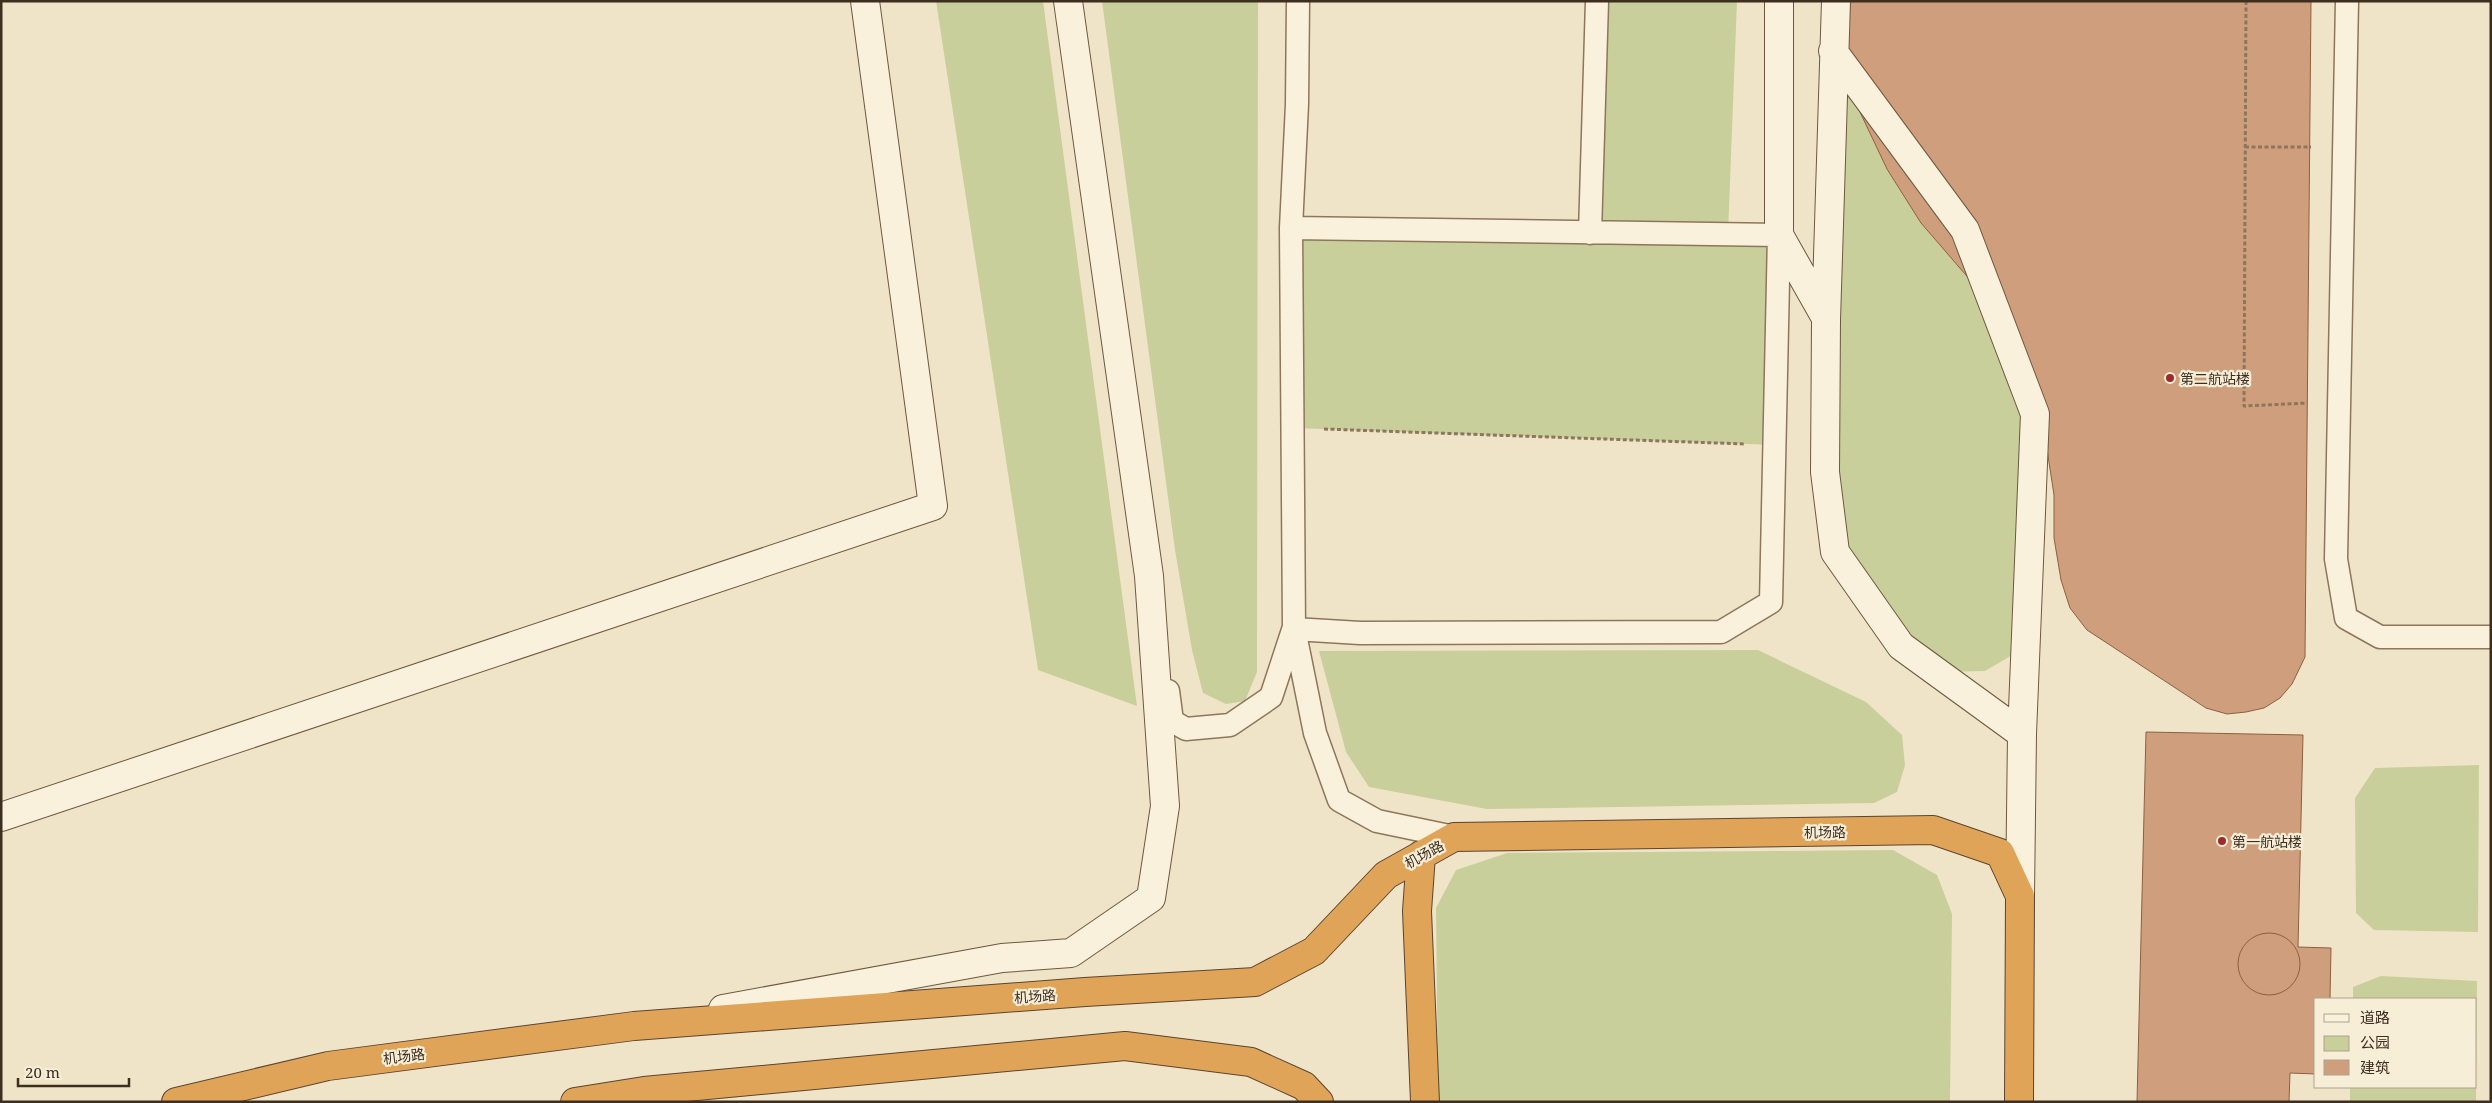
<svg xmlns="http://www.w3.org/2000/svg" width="2492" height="1103" font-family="'Noto Serif','Noto Sans SC',serif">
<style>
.green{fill:#c9cf9b}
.building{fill:#cf9f7d;stroke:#8d5f41}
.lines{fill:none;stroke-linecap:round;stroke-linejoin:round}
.lane-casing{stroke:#8d765c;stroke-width:25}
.secondary-casing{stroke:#6f573f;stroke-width:30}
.highway-casing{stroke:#5b4430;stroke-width:30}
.path{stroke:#8d765c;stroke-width:3;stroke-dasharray:4 2.5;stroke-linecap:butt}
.lane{stroke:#faf1dc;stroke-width:22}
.secondary{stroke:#faf1dc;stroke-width:28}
.highway{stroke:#e0a458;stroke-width:28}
.poi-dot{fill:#9e2a2b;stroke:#f7eed8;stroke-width:2}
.labels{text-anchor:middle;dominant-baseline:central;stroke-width:4.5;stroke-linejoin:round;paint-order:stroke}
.poi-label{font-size:14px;fill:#3d2e20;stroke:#f7eed8;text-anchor:start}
.street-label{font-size:14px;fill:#3d2e20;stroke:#f7eed8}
</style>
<rect width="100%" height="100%" fill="#f0e4c8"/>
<path class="green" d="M936,1H1043L1137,706L1038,670Z
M1102,1H1258L1257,672L1245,701L1226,704L1203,693L1192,650L1175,550Z
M1597,1H1737L1728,234L1779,235L1775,445L1293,428L1291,228L1590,233Z
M1833,51L1965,230L2035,414L2026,647L1985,671L1938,672L1835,552Z
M1758,650L1866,702L1902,735L1905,765L1897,792L1874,803L1487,809L1369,787L1346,752L1319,651Z
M2479,765L2478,932L2374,930L2356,913L2355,798L2375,768Z
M1893,850L1937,875L1952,914L1950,1102H1438L1436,908L1456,870L1507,853Z
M2381,976L2477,981L2476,1102H2350V1087H2476V999H2353V987Z"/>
<path class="building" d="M1826,1H2311L2305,657L2292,684L2280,698L2264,708L2246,712L2227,714L2206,708L2087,630L2070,608L2061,580L2054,538V495L2041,410L1997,311L1921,223L1887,169L1851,93Z
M2146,732L2303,735L2298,947L2331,948L2330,999H2316V1074L2290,1073L2289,1102H2137Z
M2238 964a31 31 0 1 1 62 0a31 31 0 1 1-62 0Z"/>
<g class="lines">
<g class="lane-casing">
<path id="lane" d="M1298,1L1297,104L1291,228L1294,629L1315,733L1339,800L1377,821L1454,837
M2347,1L2336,559L2346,618L2380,637H2491
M1291,228L1779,235L1771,602L1721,632L1360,633L1294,629
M1590,233L1597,1
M1168,691L1172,721L1186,729L1230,725L1271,697L1293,630"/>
</g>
<g class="secondary-casing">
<path id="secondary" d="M1779,1V235L1826,318
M1836,1L1826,320L1825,472L1835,552L1901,646L2022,734
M1833,51L1965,230L2035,414L2022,734L2020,896
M1,817L933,506L865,1
M723,1009L1002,958L1071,953L1151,898L1165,806L1149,576L1068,1"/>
</g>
<g class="highway-casing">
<path id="highway" d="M1421,855L1417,911L1425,1102
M176,1102L328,1066L634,1026L1085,992L1255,982L1314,951L1386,875L1454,837L1933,830L2000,853L2020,896L2019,1102
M575,1102L644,1091L1125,1046L1251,1062L1304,1086L1319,1102"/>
</g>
<path class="path" d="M2246,1L2244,406L2308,403
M2245,147H2311
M1324,429L1745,444"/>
<use href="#lane" class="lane"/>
<use href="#secondary" class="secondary"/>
<use href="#highway" class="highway"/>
</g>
<g class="poi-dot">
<circle cx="2170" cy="378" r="5"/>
<circle cx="2222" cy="841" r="5"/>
</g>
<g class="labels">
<g class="poi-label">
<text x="2180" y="378">第二航站楼</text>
<text x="2232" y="841">第一航站楼</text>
</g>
<g class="street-label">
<text transform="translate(1825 832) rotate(-1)">机场路</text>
<text transform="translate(1424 854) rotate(-29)">机场路</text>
<text transform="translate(1035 996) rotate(-4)">机场路</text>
<text transform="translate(404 1056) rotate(-7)">机场路</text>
</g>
</g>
<rect width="2492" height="1103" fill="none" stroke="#3d2e20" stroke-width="5"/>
<rect x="2314" y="998" width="162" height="90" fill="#f7eed8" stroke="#ada18e"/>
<rect x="2324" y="1014" width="25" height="8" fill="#faf1dc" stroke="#ada18e"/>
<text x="2360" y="1023" font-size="15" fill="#3d2e20">道路</text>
<rect x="2324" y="1036" width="25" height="15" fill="#c9cf9b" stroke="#ada18e"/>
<text x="2360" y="1048" font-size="15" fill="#3d2e20">公园</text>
<rect x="2324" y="1060" width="25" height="15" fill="#cf9f7d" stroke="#ada18e"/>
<text x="2360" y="1073" font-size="15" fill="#3d2e20">建筑</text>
<path d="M18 1078v8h111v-8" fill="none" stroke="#3d2e20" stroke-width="2.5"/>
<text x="25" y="1078" font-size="15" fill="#3d2e20" stroke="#f7eed8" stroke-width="4" paint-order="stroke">20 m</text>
</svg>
